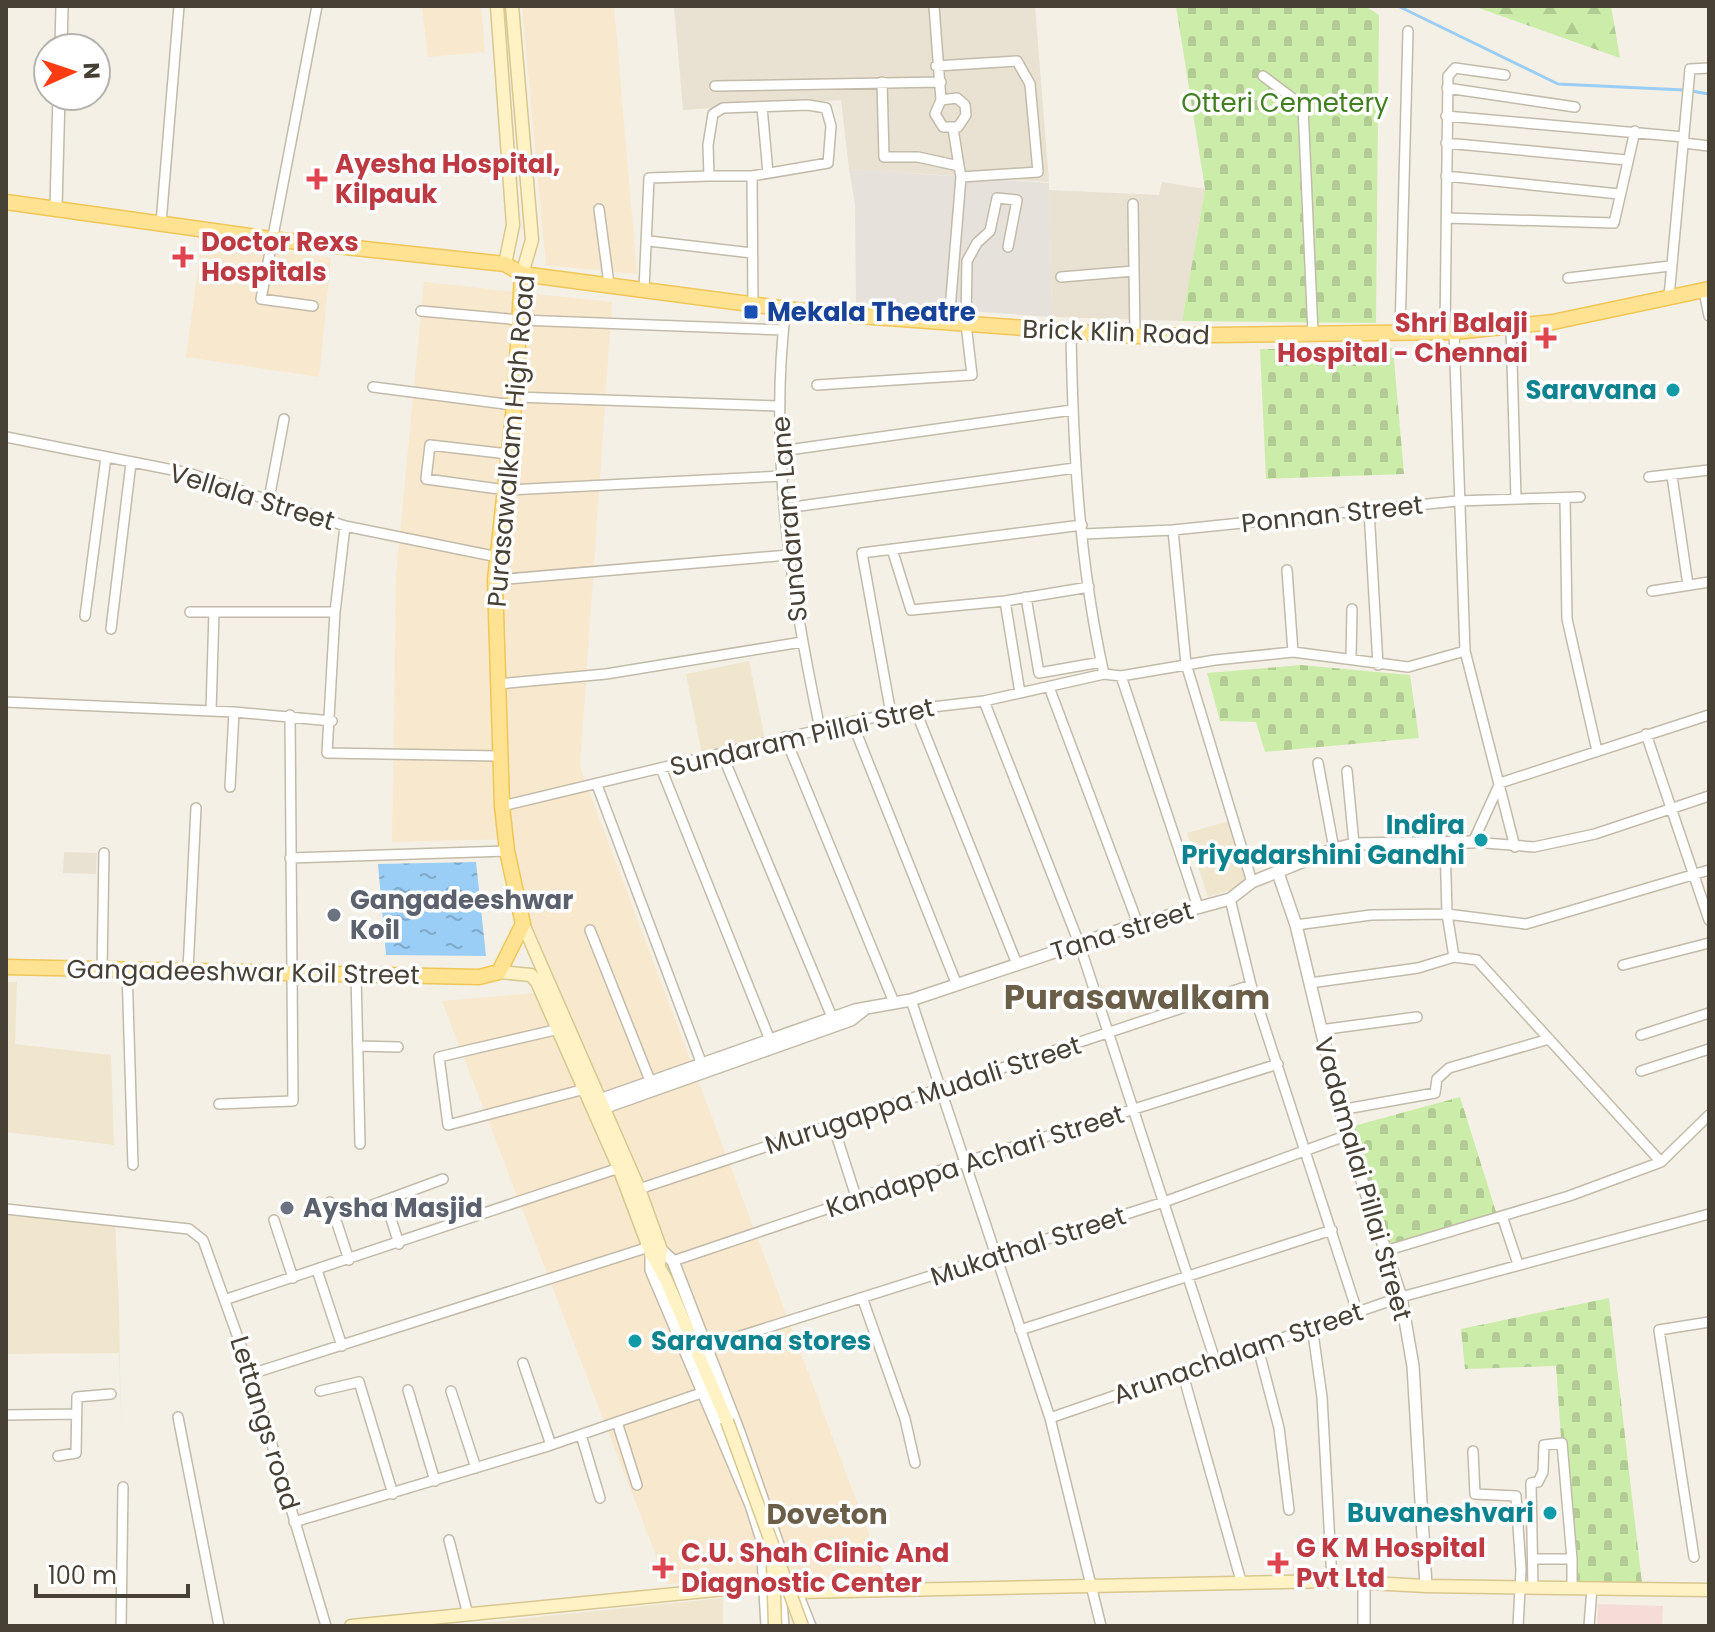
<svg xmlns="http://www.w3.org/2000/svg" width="1715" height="1632" font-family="Poppins,sans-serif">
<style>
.residential{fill:#e9e2d2}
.commercial{fill:#f8e8cd}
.industrial{fill:#e6e1da}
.education{fill:#efe6cd}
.medical{fill:#f6dcd7}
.forest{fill:url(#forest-firs)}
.cemetery{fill:url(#cemetery-stones)}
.water{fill:url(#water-ripples)}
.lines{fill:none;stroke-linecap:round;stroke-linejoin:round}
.stream{stroke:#9acef7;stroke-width:3}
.minor-casing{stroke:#c3bba9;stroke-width:12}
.tertiary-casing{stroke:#c3bba9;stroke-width:14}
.secondary-casing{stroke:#d8c78f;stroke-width:15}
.primary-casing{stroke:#efc657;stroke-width:17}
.minor{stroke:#fff;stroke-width:9}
.tertiary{stroke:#fff;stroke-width:11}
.secondary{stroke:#fff2c4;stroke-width:12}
.primary{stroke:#ffe393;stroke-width:14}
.secondary-bridge-casing{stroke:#d8c78f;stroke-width:15;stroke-linecap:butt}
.secondary-bridge{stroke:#fff2c4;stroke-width:12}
.health-dot{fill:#e0444e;stroke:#fff;stroke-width:3}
.transit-dot{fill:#1a4fb4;stroke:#fff;stroke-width:3}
.culture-dot{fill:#0f9aa8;stroke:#fff;stroke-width:3}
.worship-dot{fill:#6b7280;stroke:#fff;stroke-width:3}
.labels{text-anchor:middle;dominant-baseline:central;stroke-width:7;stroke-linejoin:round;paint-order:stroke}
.park-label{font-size:26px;fill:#427f21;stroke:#fff}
.health-label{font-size:26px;font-weight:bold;fill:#be3a42;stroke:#fff;text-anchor:start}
.transit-label{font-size:26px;font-weight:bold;fill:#164399;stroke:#fff;text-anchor:start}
.street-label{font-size:26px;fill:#474034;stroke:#fff}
.culture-label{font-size:26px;font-weight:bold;fill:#0d838f;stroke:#fff;text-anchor:end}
.worship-label{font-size:26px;font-weight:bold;fill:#5b616d;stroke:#fff;text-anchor:start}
.neighbourhood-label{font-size:28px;font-weight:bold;fill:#6b5f4a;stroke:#fff}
.district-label{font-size:34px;font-weight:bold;fill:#6b5f4a;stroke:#fff}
</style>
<defs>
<pattern id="forest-firs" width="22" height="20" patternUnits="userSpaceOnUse" patternTransform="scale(2)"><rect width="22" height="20" fill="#cceda9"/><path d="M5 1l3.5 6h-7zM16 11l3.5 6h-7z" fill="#b1cc92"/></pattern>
<pattern id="cemetery-stones" width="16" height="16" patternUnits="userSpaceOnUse" patternTransform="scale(2)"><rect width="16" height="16" fill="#cceda9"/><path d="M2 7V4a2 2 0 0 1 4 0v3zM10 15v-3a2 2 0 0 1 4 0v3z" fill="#b1cc92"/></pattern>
<pattern id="water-ripples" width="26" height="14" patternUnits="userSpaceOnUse" patternTransform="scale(2)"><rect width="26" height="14" fill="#9acef7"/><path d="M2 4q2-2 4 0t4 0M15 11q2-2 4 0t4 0" fill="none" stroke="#7fa9c9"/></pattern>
</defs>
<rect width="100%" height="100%" fill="#f4f0e5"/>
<path class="residential" d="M674,6H1035L1049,182L849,169L841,100L683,110Z
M1162,182L1205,189L1182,321L1052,317L1049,190L1159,195Z
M64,852L97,853L96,874L63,873Z"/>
<path class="commercial" d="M422,6H481L485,52L428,57Z
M522,6H614L637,274L546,265Z
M202,240L331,258L319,377L186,357Z
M424,282L612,302L580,767L884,1574L667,1584L442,1001L547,992L511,839L392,842L396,576Z"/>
<path class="industrial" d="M849,169L1049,183L1052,317L856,303L855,205Z"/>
<path class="education" d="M749,661L765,740L702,754L686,674Z
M1229,821L1249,884L1208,897L1187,833Z
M6,982H17L15,1044L111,1055L114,1145L6,1132Z
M6,1213L115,1221L119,1307L121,1428L119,1353L6,1354Z
M723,1598V1626H469L470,1624Z"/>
<path class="medical" d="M1598,1604L1663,1606L1662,1626H1597Z"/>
<path class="forest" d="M1473,6H1611L1620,58Z"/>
<path class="cemetery" d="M1176,6H1365L1379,15L1376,323L1182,321L1205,189Z
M1393,348L1404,474L1266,479L1260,349Z
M1301,665L1410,675L1419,738L1265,752L1256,722L1220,721L1207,673Z
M1460,1097L1497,1215L1386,1248L1350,1127Z
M1609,1298L1642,1583L1571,1582L1556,1366L1465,1369L1461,1329Z"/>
<path class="water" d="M476,862L486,956L386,955L378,864Z"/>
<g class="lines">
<path class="stream" d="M1398,6L1558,84L1684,90
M1691,91L1709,94"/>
<g class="minor-casing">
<path id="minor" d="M934,6L941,100L935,114L943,127H958L966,115L965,105L957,98L941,100
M936,66L1017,61L1030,84L1038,172L961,177
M1263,76L1303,106L1313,334
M882,82L884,157H918L959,166L961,177L949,322
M715,86L941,82
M1447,88L1575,107
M762,107L768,173
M1446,116L1684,137
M953,128L959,166
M1446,143L1626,160
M1684,143L1709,146
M709,176H752
M1446,176L1619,194
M1133,204L1135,336
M599,209L609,284
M1446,218L1614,223L1635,131
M161,223L179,6
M649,241L752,253
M1061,277L1134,271
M1568,278L1670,266
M644,289L649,178L709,176L708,145L713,114L723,108L808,105L826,108L831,126L828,163L752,176L753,305
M1704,291L1709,316
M1669,297L1690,69L1709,68
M313,306L261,299L317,6
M786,307C768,448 791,592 820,729
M421,311L520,320L783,330
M1511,327L1516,499
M1400,332L1408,31
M1445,332L1448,76L1455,68L1505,75
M1454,332L1465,651L1515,847
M1071,334C1073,448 1079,563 1104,674
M817,385L972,375L966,324L967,261L977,243L990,231L997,198L1017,200L1008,247
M373,387L513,405
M515,397L778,406
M6,437L188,473L345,526L498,557
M781,451L1072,410
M508,454L430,445L426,479L506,490L784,476
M1672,476L1688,585
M1649,477L1709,470
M269,499L284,419
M1565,499L1567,619L1597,751
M786,508L1075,468
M1369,510L1378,665
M345,526L335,612L327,753L498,756
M1173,530L1186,664L1252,882
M1084,534L1173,530L1457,501L1580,497
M892,549L911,610L1005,601L1089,587
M1287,570L1293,652
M495,580L789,555
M1652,591L1709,582
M1026,597L1039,673L1101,662
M1005,601L1020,693
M190,612H335
M85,616L106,457
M111,629L131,463
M1351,658L1352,609
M1121,676L1198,907
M498,684L606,674L802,642
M1049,687L1138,924
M984,701L1079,943L1215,1360
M6,702L234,712L332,721
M915,709L1017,964
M211,711L214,612
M891,714L862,553L1082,525
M1709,715L1500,783L1473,842L1534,847L1595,834L1709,796
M852,722L957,985
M1646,734L1709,920
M785,737L893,1000
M722,754L832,1017
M1318,763L1334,849
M661,768L772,1045
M1347,771L1354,844
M597,785L704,1070
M230,787L234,712
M502,806L852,722L915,709L984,701L1104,674L1121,676L1215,660L1293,652L1408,667L1465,651
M1445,842L1447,914L1454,957L1477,960L1661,1162
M290,858L507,851
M1230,899L1251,985L1357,1311
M1296,925L1371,915L1447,914L1526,924L1709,870
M590,930L653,1088
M1623,965L1709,943
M102,969L104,853
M127,969L133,1165
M188,970L196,808
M356,974L360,1144
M1310,983L1418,968L1454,957
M911,1000L1050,1418L1101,1626
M559,1029L439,1057L448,1125L585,1089
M1320,1030L1417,1017
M1641,1035L1709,1013
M358,1046L398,1047
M1641,1071L1709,1049
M219,1104L293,1101L290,715
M1340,1110L1435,1093L1437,1079L1449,1068L1549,1039
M833,1125L857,1200
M639,1189L1251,985
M385,1200L399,1244
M330,1202L349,1260
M6,1209L189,1229L203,1240L251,1374L326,1626
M359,1210L443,1179
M1502,1216L1518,1264
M274,1220L293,1278
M1385,1251L1569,1196L1661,1162L1709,1115
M673,1261L965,1162L1278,1064
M317,1270L342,1346
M227,1299L619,1168
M863,1300L905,1419L915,1463
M1312,1326L1322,1397L1332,1581
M1020,1330L1332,1230
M706,1347L1164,1202L1348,1135
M1258,1348L1279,1428L1289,1510
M523,1363L551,1445
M1182,1371L1241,1581
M251,1374L649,1247
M408,1390L435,1481
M320,1391L359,1382L393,1494
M451,1391L476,1468
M6,1415L75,1414
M178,1417L219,1626
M1050,1418L1401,1297L1709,1214
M617,1422L637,1485
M581,1435L600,1498
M1473,1451L1475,1494L1516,1496L1521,1570L1518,1626
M58,1456L76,1453L77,1397L111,1394
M294,1522L545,1447L704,1392
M449,1540L468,1615
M1694,1557L1659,1330L1709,1322
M1533,1559H1572V1588
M1533,1587L1531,1483L1538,1482L1543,1472L1544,1445L1562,1443L1572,1559
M121,1626L123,1487
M1589,1626L1592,1588"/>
</g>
<g class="tertiary-casing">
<path id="tertiary" d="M61,48L62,6
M56,207L59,96
M1278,873L1296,925L1346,1133L1401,1297L1413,1366L1426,1586
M591,1103L855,1010L911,1000L1138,924L1230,899L1252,882L1334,849L1354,844L1473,842
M606,1107L851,1020L865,1009
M661,1250L673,1261L739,1432L783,1559
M651,1253V1270L751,1505L762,1540L767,1626
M794,1586L810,1626
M780,1591L783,1626
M1364,1626V1581"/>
</g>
<g class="secondary-casing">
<path id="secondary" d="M497,6L513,225L505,264
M512,6L532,240L522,274
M523,924L639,1189L661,1250L659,1264
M499,972L531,975L537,982L619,1168L651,1253L666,1280L727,1421
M351,1626L767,1585L797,1592L1332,1581L1426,1586L1709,1590"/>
</g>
<g class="primary-casing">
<path id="primary" d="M6,202L271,239L505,264L522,274L818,313L1135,336L1454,332L1553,322L1709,289
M6,967L479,977L499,972L523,924L507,851L502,806L495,580L515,397L522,274"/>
</g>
<use href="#minor" class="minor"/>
<use href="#tertiary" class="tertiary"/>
<use href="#secondary" class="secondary"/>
<use href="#primary" class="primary"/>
<g class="secondary-bridge-casing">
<path id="secondary-bridge" d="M727,1421L802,1626
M773,1563L775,1626"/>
</g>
<use href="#secondary-bridge" class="secondary-bridge"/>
</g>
<g class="health-dot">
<path d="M313 167h8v8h8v8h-8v8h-8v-8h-8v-8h8z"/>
<path d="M179 245h8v8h8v8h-8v8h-8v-8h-8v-8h8z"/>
<path d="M1542 326h8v8h8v8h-8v8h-8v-8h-8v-8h8z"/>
<path d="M1274 1551h8v8h8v8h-8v8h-8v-8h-8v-8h8z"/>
<path d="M659 1556h8v8h8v8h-8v8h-8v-8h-8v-8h8z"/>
</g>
<rect class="transit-dot" x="743" y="304" width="16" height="16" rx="4"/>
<g class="culture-dot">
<circle cx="1673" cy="390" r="8"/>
<circle cx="1481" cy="840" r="8"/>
<circle cx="635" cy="1341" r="8"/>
<circle cx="1550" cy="1513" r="8"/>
</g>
<g class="worship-dot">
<circle cx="334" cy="915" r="8"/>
<circle cx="287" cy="1208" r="8"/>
</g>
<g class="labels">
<g class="park-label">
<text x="1285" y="103">Otteri Cemetery</text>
</g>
<g class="health-label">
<text x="335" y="164">Ayesha Hospital,<tspan x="335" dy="30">Kilpauk</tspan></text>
<text x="201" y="242">Doctor Rexs<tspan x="201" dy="30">Hospitals</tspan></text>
<text x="1528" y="323" text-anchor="end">Shri Balaji<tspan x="1528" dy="30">Hospital - Chennai</tspan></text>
<text x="1296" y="1548">G K M Hospital<tspan x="1296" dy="30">Pvt Ltd</tspan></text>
<text x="681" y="1553">C.U. Shah Clinic And<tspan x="681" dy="30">Diagnostic Center</tspan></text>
</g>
<g class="transit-label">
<text x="767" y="312">Mekala Theatre</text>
</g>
<g class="street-label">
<text transform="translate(1116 332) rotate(2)">Brick Klin Road</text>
<text transform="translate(511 441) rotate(-85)">Purasawalkam High Road</text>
<text transform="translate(252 497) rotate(17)">Vellala Street</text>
<text transform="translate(1332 514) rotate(-6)">Ponnan Street</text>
<text transform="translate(789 519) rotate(-95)">Sundaram Lane</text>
<text transform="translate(802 737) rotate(-13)">Sundaram Pillai Stret</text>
<text transform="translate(1122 931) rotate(-17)">Tana street</text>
<text transform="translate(243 972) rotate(1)">Gangadeeshwar Koil Street</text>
<text transform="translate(923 1095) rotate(-18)">Murugappa Mudali Street</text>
<text transform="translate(975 1161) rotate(-18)">Kandappa Achari Street</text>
<text transform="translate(1363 1179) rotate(74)">Vadamalai Pillai Street</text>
<text transform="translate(1028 1246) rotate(-18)">Mukathal Street</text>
<text transform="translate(1238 1353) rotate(-19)">Arunachalam Street</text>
<text transform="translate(265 1423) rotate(73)">Lettangs road</text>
</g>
<g class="culture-label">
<text x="1657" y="390">Saravana</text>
<text x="1465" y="825">Indira<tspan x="1465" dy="30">Priyadarshini Gandhi</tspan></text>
<text x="651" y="1341" text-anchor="start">Saravana stores</text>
<text x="1534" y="1513">Buvaneshvari</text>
</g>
<g class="worship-label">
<text x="350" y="900">Gangadeeshwar<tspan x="350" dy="30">Koil</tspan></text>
<text x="303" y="1208">Aysha Masjid</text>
</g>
<g class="neighbourhood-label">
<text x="827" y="1514">Doveton</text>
</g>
<g class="district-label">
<text x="1137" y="997">Purasawalkam</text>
</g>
</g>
<rect width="1715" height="1632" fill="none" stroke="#474034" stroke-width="16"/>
<g transform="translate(72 72) rotate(87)"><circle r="38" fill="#ffffff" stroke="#b5b3ae" stroke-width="2"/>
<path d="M0-6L14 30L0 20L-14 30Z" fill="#ff3c11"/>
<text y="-12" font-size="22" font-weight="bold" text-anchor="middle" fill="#474034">N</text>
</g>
<path d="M36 1584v12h152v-12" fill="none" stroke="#474034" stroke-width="4"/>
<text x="48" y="1584" font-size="24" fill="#474034" stroke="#ffffff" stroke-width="6" paint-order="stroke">100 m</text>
</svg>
